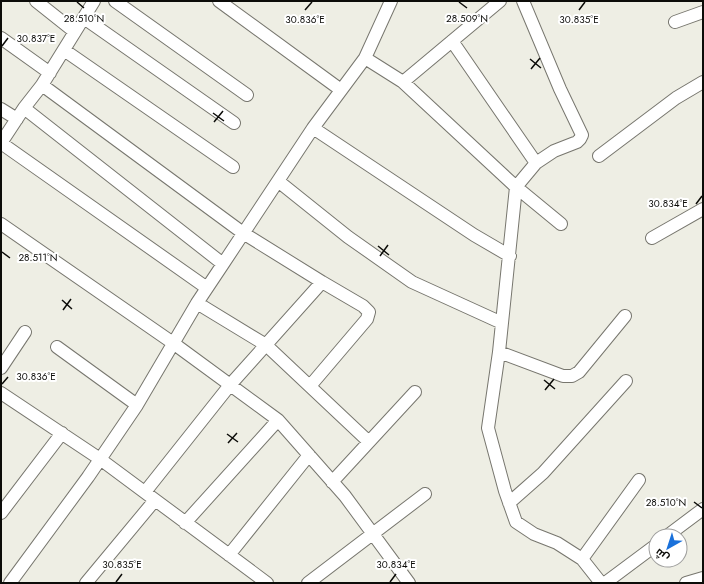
<svg xmlns="http://www.w3.org/2000/svg" width="704" height="584" font-family="Jost,Cairo,sans-serif">
<style>
.lines{fill:none;stroke-linecap:round;stroke-linejoin:round}
.street-casing{stroke:#77766e;stroke-width:14}
.street{stroke:#fff;stroke-width:12}
.ticks{fill:none;stroke:#0c0c09;stroke-width:1.5}
.ticks-label{font-size:10px;text-anchor:middle;fill:#0c0c09;stroke:#fff;stroke-width:4;stroke-linejoin:round;paint-order:stroke}
</style>
<rect width="100%" height="100%" fill="#eeeee4"/>
<g class="lines">
<g class="street-casing">
<path id="street" d="M36,1L75,32
M115,1L247,95
M219,1L341,90
M523,1L560,89L582,135L580,139L577,142L554,151L536,163L516,187L499,352L488,428L505,491L516,522L534,534L557,543L582,559L601,583
M84,18L234,123
M675,22L703,12
M1,38L50,73
M452,41L536,163
M64,50L233,167
M365,58L403,82L516,187L561,224
M403,82L500,1
M42,85L243,233L322,282L363,306L369,312L367,319L310,386
M24,108L223,264
M1,109L17,119
M313,128L474,235L510,256
M1,143L207,288
M1,143L24,108L42,85L94,1
M599,156L676,98L703,82
M278,181L348,237L412,282L502,323
M1,224L173,343L278,420L345,496L409,583
M652,238L703,209
M197,303L266,345L369,442
M57,347L137,405
M499,352L563,376H572L579,372L625,316
M1,368L25,332
M1,393L100,459L267,583
M332,482L415,392
M145,492L230,385L322,282
M509,503L543,473L626,381
M1,513L62,433
M185,523L278,420
M667,536L703,509
M229,555L309,455
M582,559L639,480
M10,583L88,477L137,405L197,303L223,264L313,128L365,58L391,1
M86,583L155,500
M308,583L425,494
M605,583L656,545
M686,583L703,578"/>
</g>
<use href="#street" class="street"/>
</g>
<path class="ticks" d="M77,2L84,8M459,2L467,8M305,10L312,2M579,10L585,2M2,46L8,38M530,59L541,68M531,69L540,58M213,113L224,121M214,122L223,111M696,204L702,196M378,246L389,255M2,252L10,258M380,256L388,245M62,300L72,309M63,310L71,299M544,380L555,389M2,384L8,377M545,390L554,379M227,434L238,442M228,443L237,433M694,502L702,508M116,582L122,574M390,582L396,574"/>
<g class="ticks-label">
<text x="84" y="22">28.510°N</text>
<text x="467" y="22">28.509°N</text>
<text x="305" y="23">30.836°E</text>
<text x="579" y="23">30.835°E</text>
<text x="36" y="42">30.837°E</text>
<text x="668" y="207">30.834°E</text>
<text x="38" y="261">28.511°N</text>
<text x="36" y="380">30.836°E</text>
<text x="666" y="506">28.510°N</text>
<text x="122" y="568">30.835°E</text>
<text x="396" y="568">30.834°E</text>
</g>
<rect width="704" height="584" fill="none" stroke="#0c0c09" stroke-width="4"/>
<g transform="translate(668 548) rotate(219)"><circle r="19" fill="#ffffff" stroke="#9e9e9d"/>
<path d="M0-3L7 15L0 10L-7 15Z" fill="#1a71db"/>
<text y="-6" font-size="11" font-weight="bold" text-anchor="middle" fill="#0c0c09">ش</text>
</g>
</svg>
